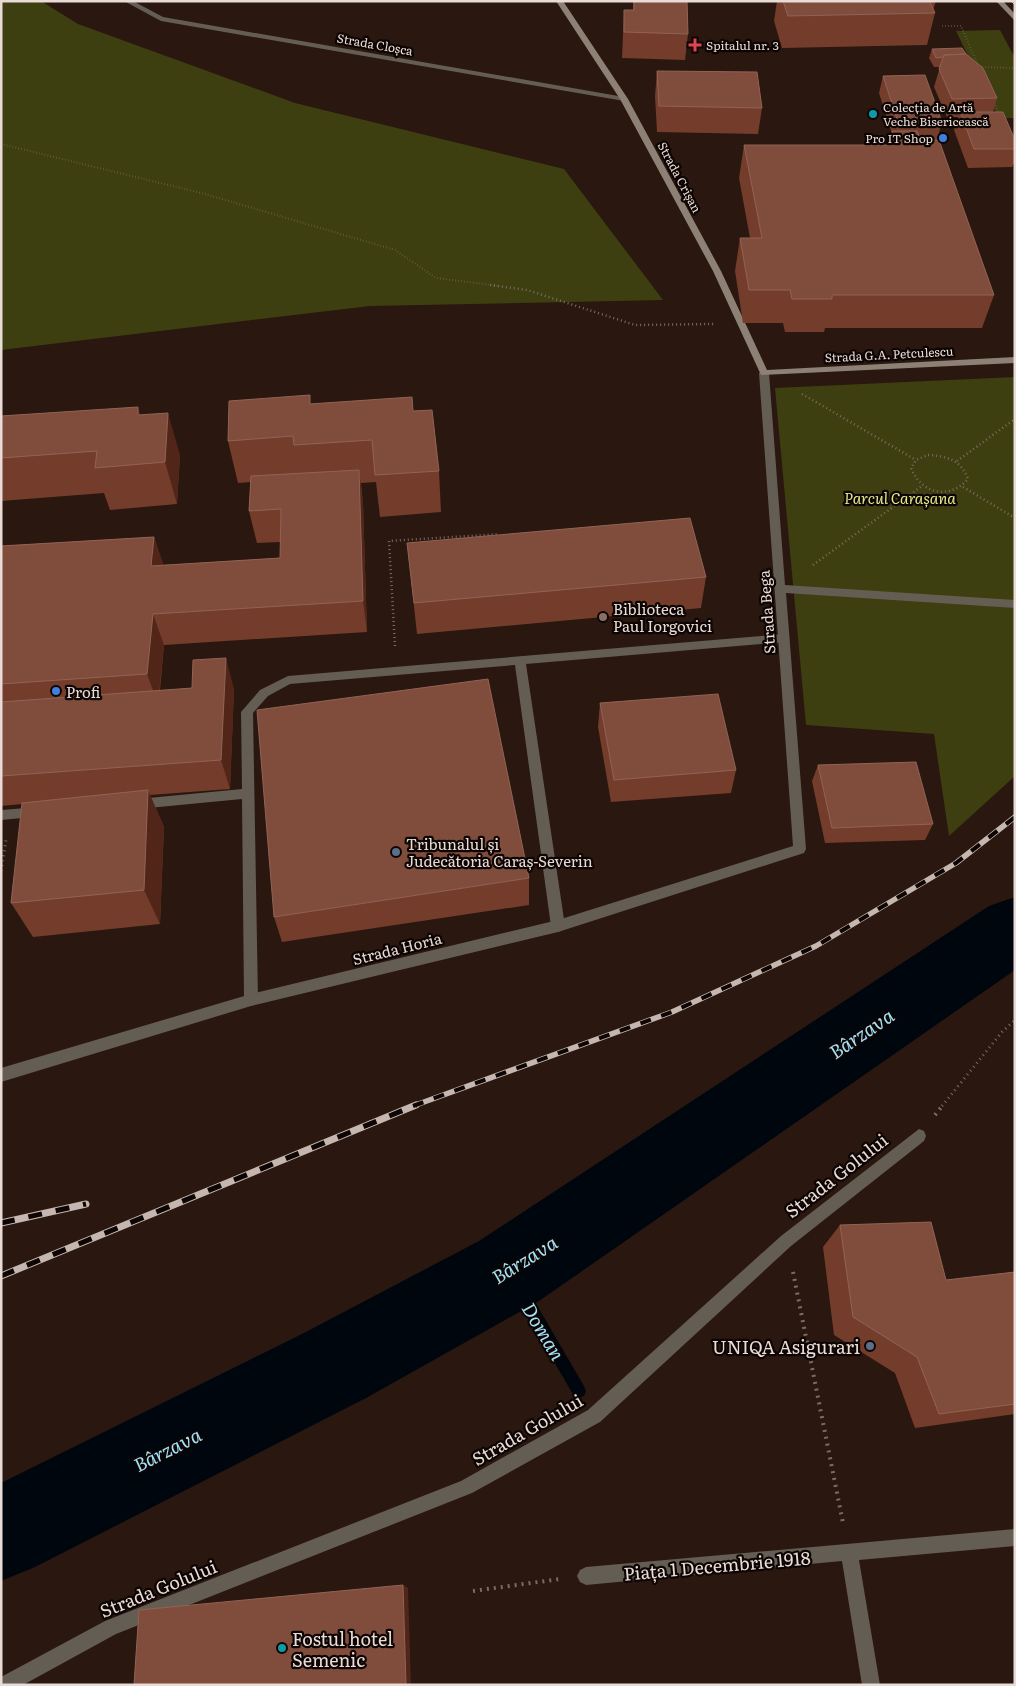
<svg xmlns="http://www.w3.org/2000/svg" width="1016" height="1686" font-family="Literata,serif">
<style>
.green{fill:#3d3f10}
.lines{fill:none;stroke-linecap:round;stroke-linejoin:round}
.stream{fill:#00060e;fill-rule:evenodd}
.river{fill:#00060e;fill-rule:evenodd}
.path-far3{stroke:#7c6b64;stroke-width:2;stroke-dasharray:0.5 2.5;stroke-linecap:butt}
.path-far2{stroke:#7c6b64;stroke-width:2.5;stroke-dasharray:1 3;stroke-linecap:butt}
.path-far1{stroke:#7c6b64;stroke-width:3;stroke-dasharray:1 4;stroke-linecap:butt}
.path{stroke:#7c6b64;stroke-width:4;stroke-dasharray:2 5;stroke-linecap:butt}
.lane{fill:#635d54;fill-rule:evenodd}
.street{fill:#635d54;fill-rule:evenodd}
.secondary{fill:#8c8174;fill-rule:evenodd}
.tram{stroke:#c5b6af;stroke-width:1}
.rail-far1-casing{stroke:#c5b6af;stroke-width:5.5}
.rail-casing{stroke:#c5b6af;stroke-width:7}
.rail-far1{stroke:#0d0503;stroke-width:4;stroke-dasharray:11;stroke-linecap:butt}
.rail{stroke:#0d0503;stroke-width:5;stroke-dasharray:14;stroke-linecap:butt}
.wall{fill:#743c2b}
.shaded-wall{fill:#512618}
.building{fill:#804d3d;stroke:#916355}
.health-dot{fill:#e0444e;stroke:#0d0503;stroke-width:2}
.culture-dot{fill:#0f9aa8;stroke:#0d0503;stroke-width:2}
.shop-dot{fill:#3f7fe0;stroke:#0d0503;stroke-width:2}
.education-dot{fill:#8d6e63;stroke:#0d0503;stroke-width:2}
.service-dot{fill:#5c6f8a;stroke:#0d0503;stroke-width:2}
.labels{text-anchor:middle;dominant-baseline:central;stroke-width:4.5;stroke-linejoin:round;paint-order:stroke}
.far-street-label{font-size:12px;fill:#e9dbd5;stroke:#0d0503}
.far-poi-label{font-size:12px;fill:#e9dbd5;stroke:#0d0503;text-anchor:start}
.park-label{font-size:15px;font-style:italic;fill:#e3ea8a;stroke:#0d0503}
.poi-label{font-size:15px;fill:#e9dbd5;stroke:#0d0503;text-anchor:start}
.street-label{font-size:15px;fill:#e9dbd5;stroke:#0d0503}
.near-street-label{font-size:18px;fill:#e9dbd5;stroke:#0d0503}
.near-poi-label{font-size:18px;fill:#e9dbd5;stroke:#0d0503;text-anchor:end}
.near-water-label{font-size:19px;font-style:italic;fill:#a2e2f9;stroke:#0d0503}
</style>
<rect width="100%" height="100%" fill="#2a170f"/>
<path class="green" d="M1,1H41L78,24L295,103L564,169L663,300L370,306L1,350Z
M1000,30L1015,58V118H998L956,31Z
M1015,377V776L949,836L934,734L806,725L775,388Z"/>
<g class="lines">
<path class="stream" d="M509,1264L514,1266L584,1386L586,1391L584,1396L579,1398L574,1396L504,1276L502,1271L504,1266Z"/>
<path class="river" d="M1015,897V970L539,1301L366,1398L35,1567L1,1581V1483L302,1334L479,1241L989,906Z"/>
<path class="path-far3" d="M942,26H961L979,67
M979,67L1015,68
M994,103L1000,115
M1,144L205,194L395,250L436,278L499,286"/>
<path class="path-far2" d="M490,285L527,290L635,325L714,324
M802,394L916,460
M928,455C947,456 961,460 968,479C950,500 921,494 911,468L916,460Z
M957,461L1015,419
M963,487L1015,518
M813,565L922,486
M395,646L389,541L499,534"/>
<path class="path-far1" d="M1,871L6,840
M942,1106L1002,1032L1015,1020"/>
<path class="path" d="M935,1115L943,1105
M793,1272L843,1523
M473,1591L560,1579"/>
<path class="lane" d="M784,634L790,638L784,642L526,664L565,926L563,930L558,932L553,930L551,926L515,665L290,684L268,696L253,713L258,1000L256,1004L251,1006L246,1004L244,1000L242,799L138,809L134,808L132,804L134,800L138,799L242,789L241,712L260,690L288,676Z
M39,807L43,808L45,812L43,816L1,820V810Z
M919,1129L924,1131L926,1136L924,1141L791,1246L600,1422L472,1493L116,1634L23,1685H1V1677L105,1621L461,1481L588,1410L781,1236Z"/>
<path class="street" d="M124,1H133L163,17L624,97L628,99L624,101L161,21Z
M764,370L769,373L785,585L1015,600V608L786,593L806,849L804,853L558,932L251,1006L1,1082V1068L251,994L558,920L793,846L759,373Z
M1015,1529V1546L859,1560L880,1685H862L842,1561L586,1585L580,1582L577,1576L580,1570L586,1567Z"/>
<path class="secondary" d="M556,1H563L628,99L721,271L767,370L1015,357V363L761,375L713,271L620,99Z
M996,1H1003L1015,14V21Z"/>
<path class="tram" d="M1011,1L1015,5"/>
<g class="rail-far1-casing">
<path id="rail-far1" d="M413,1106L672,1012L816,946L956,863L1015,817"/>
</g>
<g class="rail-casing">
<path id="rail" d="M1,1223L86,1204
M1,1276L416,1105"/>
</g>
<use href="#rail-far1" class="rail-far1"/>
<use href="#rail" class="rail"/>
</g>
<path class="wall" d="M633,1H687L688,34L685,60L622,58L624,10H633Z
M777,1H936L933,10L935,13L927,45L782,48L774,21Z
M932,49L966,54L997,98L993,112L1015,140V161L1012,167L968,168L954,130L958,117H947L934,87L940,67H934L929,58Z
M657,71L762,108L758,134L657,132L655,96Z
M883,76L942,122L937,140L994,295L982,328H825L824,332H785L783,323H743L735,271L740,238H750L739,178L744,145H889L892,134L879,93Z
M312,404L413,411L439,471L441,512L380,517L376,482L361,483L363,503L367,632L164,645L160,690L234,689L230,789L150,795L164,827L160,924L33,937L11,903L22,804L1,806V546L154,537L163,565L280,558V542L257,543L249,511L251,482L238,483L228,441Z
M141,415L180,455L177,504L110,510L104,493L1,501V416Z
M407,543L706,577L701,608L417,634Z
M600,703L736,770L731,793L611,802L598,727Z
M818,765L933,824L925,840L825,843L812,781Z
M529,878V905L282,942L274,917Z
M840,1225L946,1280L1015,1272V1414L915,1428L895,1373L834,1335L823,1247Z"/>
<path class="shaded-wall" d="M138,407L151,449L138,415Z
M168,413L180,455L177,504L165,462Z
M359,470L363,503L367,632L363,601Z
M154,537L165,569L151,566Z
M153,614L164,645L158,704L147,674Z
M226,658L234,689L230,789L221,760Z
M148,790L164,827L160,924L144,890Z
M403,1585L408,1588L411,1685H406Z"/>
<path class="building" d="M634,1H687L688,34L624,32V10H634Z
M783,1H935L930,2L935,13L788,16Z
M962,48L966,54L944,55L943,57L936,58L932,49Z
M966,54L983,68L997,98L952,99L939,69L944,55Z
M657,71L757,72L762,108L659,106Z
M925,75L942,122H898L883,76Z
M960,112H1003L1015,140V149H974Z
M892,131H917L921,140H939L994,295H832V299H792L790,290H749L740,238H762L744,145H897Z
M310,395V404L412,397L413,411L432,410L439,471L375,475L372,440L294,445L293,436L228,441L229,401Z
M138,407V415L168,413L165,462L95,468L97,451L1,458V416Z
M359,470L363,601L153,614L147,674L1,684V546L154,537L151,566L280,558L281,509L249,511L251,476Z
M690,518L706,577L414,603L407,543Z
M226,658L221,760L1,776V702L192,688L193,660Z
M488,679L529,878L274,917L257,710Z
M718,694L736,770L614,780L600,703Z
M916,762L933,824L832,828L818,765Z
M148,790L144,890L11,903L22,803Z
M931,1222L946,1280L1015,1272V1404L939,1414L917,1357L853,1317L840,1225Z
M403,1585L406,1685H134L139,1610Z"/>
<path class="health-dot" d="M692.5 37.5h5v5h5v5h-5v5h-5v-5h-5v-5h5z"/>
<g class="culture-dot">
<circle cx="873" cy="114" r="5"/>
<circle cx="282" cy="1648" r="5"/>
</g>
<g class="shop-dot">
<circle cx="943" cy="138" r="5"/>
<circle cx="56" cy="691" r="5"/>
</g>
<circle class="education-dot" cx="603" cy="617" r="5"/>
<g class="service-dot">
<circle cx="396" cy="852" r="5"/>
<circle cx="870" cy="1346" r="5"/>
</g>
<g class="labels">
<g class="far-street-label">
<text transform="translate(375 44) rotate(10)">Strada Cloșca</text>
<text transform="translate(680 177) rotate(62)">Strada Crișan</text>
<text transform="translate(889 354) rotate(-3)">Strada G.A. Petculescu</text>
</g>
<g class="far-poi-label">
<text x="706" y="45">Spitalul nr. 3</text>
<text x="883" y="107">Colecția de Artă<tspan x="883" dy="14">Veche Bisericească</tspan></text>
<text x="933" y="138" text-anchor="end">Pro IT Shop</text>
</g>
<g class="park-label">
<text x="900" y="497">Parcul Carașana</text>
</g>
<g class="poi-label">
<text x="613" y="608">Biblioteca<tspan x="613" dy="17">Paul Iorgovici</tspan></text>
<text x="66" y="691">Profi</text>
<text x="406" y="843">Tribunalul și<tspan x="406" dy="17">Judecătoria Caraș-Severin</tspan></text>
</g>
<g class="street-label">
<text transform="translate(766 612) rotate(-94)">Strada Bega</text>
<text transform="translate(397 948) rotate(-14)">Strada Horia</text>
</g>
<g class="near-street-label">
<text transform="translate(836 1175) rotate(-38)">Strada Golului</text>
<text transform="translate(527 1429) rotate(-30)">Strada Golului</text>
<text transform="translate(717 1565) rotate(-5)">Piața 1 Decembrie 1918</text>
<text transform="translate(158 1588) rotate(-22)">Strada Golului</text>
</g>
<g class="near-poi-label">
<text x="860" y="1346">UNIQA Asigurari</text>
<text x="292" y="1638" text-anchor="start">Fostul hotel<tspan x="292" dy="21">Semenic</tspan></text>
</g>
<g class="near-water-label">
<text transform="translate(861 1033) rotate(-34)">Bârzava</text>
<text transform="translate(524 1259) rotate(-32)">Bârzava</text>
<text transform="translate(544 1331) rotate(59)">Doman</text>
<text transform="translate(167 1449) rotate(-27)">Bârzava</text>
</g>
</g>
<rect width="1016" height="1686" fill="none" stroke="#e9dbd5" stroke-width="5"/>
</svg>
